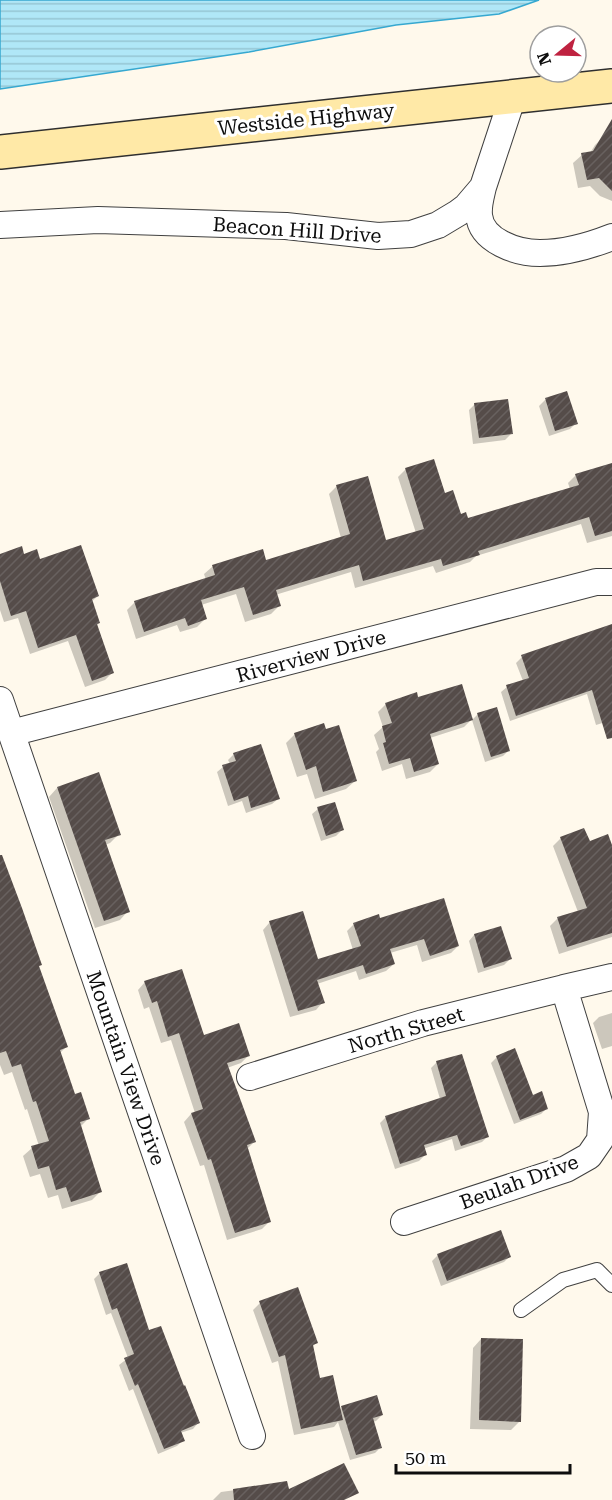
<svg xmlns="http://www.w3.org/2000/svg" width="612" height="1500" font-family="'Roboto Serif',serif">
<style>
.water{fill:url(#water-rules);stroke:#36a8d0;stroke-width:1.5}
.shadow{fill:#0003}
.building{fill:url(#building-hatch)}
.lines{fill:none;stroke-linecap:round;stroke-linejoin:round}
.lane-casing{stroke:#404040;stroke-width:16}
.street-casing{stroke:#404040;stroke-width:28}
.secondary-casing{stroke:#2f2f2f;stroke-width:36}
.lane{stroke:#fff;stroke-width:14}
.street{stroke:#fff;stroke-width:26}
.secondary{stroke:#ffe9a7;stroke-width:33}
.labels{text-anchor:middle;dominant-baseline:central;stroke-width:6;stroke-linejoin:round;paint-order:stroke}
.street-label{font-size:20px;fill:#0d0d0d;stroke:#fff}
</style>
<defs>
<pattern id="water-rules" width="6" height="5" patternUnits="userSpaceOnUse" patternTransform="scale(1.5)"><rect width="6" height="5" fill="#b0e7f7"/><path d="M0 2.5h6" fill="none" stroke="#96c5d3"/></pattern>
<pattern id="building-hatch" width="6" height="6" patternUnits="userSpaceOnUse" patternTransform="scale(1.5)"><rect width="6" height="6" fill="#554c49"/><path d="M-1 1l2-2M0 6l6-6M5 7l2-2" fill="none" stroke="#68615f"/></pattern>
</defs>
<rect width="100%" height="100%" fill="#fff9ec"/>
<path class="water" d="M0,0H539L499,14L396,25L249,52L0,89Z"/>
<path class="shadow" d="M612,129V201L600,196L590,186L578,188L573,163L582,155L590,153L595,145Z
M566,393L576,423L570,429L549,436L539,406L545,400Z
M475,404L511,434L505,440L473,444L469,410Z
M612,464V536L587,543L581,524L476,556L470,562L436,573L433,566L355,588L351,572L275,595L279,606L271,614L245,622L236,594L201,605L205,619L197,627L180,632L177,625L136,639L127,610L135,602L206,580L204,574L212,567L262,551L265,561L341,538L329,494L337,486L385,541L416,533L398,477L406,469L444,495L460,516L467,520L570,489L568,483L576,475Z
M0,555H23L39,561L98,596L91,602L99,623L96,626L112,673L105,680L85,687L68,641L30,654L18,618L4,622L0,610Z
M612,637V720L596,725L587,694L510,721L501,692L507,687L523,681L516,663L522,657Z
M417,699L471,720L464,727L430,738L438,764L430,772L406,779L402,764L382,771L376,752L379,749L374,735L383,727L378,712L386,704Z
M478,714L509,750L503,756L485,762L472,720Z
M295,734L355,781L346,789L315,799L307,774L297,777L286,743Z
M234,754L278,799L272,804L246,813L242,801L228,806L217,772L223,767L230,764L228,760Z
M57,788L119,834L110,843L105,845L128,911L120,920L95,928L49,797Z
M318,809L342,830L336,836L321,841L312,814Z
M561,838L589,843L612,850V937L559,954L550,926L558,918L578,912L553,846Z
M0,865L66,1047L60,1053L74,1096L88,1119L80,1127L100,1192L92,1200L62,1209L58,1195L48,1198L40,1174L30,1177L23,1156L32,1148L39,1146L27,1109L25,1110L12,1072L4,1075L0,1065Z
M379,920L458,946L451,953L422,962L417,945L390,953L394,964L386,971L359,980L356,971L317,984L323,1002L316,1010L290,1017L263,930L270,922L317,961L353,950L347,931L354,924Z
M500,928L510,959L504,965L478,973L469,941L474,935Z
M145,982L203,1037L248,1056L241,1063L227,1068L254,1142L247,1149L270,1221L262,1229L227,1240L204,1165L200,1166L184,1122L191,1114L195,1113L171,1040L161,1043L149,1007L144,1009L138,990Z
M612,1013V1046L602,1049L593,1023L599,1017Z
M497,1057L532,1097L546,1109L541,1114L514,1124L491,1063Z
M437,1062L488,1136L482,1142L455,1151L452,1139L423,1149L425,1155L419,1161L395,1169L380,1123L386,1117L440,1099L431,1068Z
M438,1255L510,1256L504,1262L441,1286L432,1261Z
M100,1273L148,1332L198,1423L193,1429L180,1433L183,1440L177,1446L158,1454L133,1389L129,1391L119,1365L128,1358L111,1313L106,1315L94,1279Z
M260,1303L317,1342L312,1347L319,1380L339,1410L342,1408L382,1415L376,1421L373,1422L381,1447L375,1453L350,1460L338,1422L334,1427L294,1435L278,1361L272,1363L253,1310Z
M481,1339L520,1421L511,1430L470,1429L473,1348Z
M286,1483L289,1500H213L221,1492Z"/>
<path class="building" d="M612,119V191L599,178L587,180L581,153L593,151Z
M567,391L578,424L555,431L545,398Z
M508,399L513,434L479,438L474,403Z
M434,459L445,493L453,490L461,514L466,512L468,518L579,485L575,474L612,463V531L595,536L589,517L478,551L480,555L443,566L441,559L363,581L359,565L276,590L281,606L253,615L244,587L201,600L207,619L188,626L185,618L144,632L134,601L215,575L212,565L263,549L266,560L350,534L336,485L368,476L386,540L424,529L405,468Z
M81,545L99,596L92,599L100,623L97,624L114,673L92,681L76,635L38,648L26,611L11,616L0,581V554L22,546L24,554L37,549L40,559Z
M612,624V738L607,739L592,690L516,716L506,685L529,678L521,655Z
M462,684L473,720L430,734L439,764L414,772L410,758L389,764L383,743L386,742L382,726L392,723L385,703L417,692L418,697Z
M497,707L510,751L491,757L477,713Z
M324,723L326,729L339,725L357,781L323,792L316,766L306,770L294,733Z
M261,744L280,799L251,808L248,796L234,801L222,765L236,761L233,753Z
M99,772L121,835L105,840L130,912L104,921L57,787Z
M335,802L344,830L326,836L317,807Z
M584,828L590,841L608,834L612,845V933L567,947L557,917L587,908L560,837Z
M0,855H2L22,908L42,965L39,966L68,1047L60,1050L75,1094L81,1092L90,1119L80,1122L102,1192L71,1202L66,1187L56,1190L49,1166L38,1169L31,1146L49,1141L36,1101L33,1102L21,1064L12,1067L6,1051L0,1053Z
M444,898L459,946L430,956L424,939L390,949L395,964L366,974L363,965L317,980L325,1003L298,1011L269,921L303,911L318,959L361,946L353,923L379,914L380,918Z
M501,926L512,959L484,968L474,934Z
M182,969L204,1035L239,1023L250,1056L227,1063L256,1142L247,1145L271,1222L235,1233L211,1159L208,1160L191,1113L203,1109L179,1033L168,1037L157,1001L152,1003L144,981Z
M515,1048L533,1095L542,1091L548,1109L520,1120L496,1056Z
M462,1054L489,1137L461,1146L457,1135L424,1145L427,1155L400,1164L385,1116L446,1096L436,1061Z
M501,1230L511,1257L447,1281L437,1254Z
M127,1263L149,1330L161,1326L184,1386L185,1385L200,1423L181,1431L185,1441L164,1449L138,1384L135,1386L124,1358L134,1354L117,1308L112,1310L99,1272Z
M298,1287L318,1343L313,1345L320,1378L333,1375L343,1420L301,1429L285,1355L279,1357L259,1301Z
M481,1338L523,1339L521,1422L479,1420Z
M377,1395L383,1415L373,1418L382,1448L356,1455L341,1406Z
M344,1463L359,1493L344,1500H234L233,1489L287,1481L289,1489Z"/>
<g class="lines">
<g class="lane-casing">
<path id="lane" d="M521,1310L563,1280L597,1270L612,1285"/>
</g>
<g class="street-casing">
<path id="street" d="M483,187C481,196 478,205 479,215C481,241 517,253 540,253C564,253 589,246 612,237
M0,225L98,220L286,226L378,236L411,234L438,225L458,213L466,207L483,187L513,96
M0,700L252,1436
M11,733L596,582H612
M250,1077L423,1023L564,988
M404,1222L566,1169L589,1156L600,1140L602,1112L564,988L612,977"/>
</g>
<g class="secondary-casing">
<path id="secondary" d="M0,152L612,86"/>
</g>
<use href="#lane" class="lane"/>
<use href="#street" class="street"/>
<use href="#secondary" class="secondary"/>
</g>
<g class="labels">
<g class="street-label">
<text transform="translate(306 119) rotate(-6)">Westside Highway</text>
<text transform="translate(297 230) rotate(4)">Beacon Hill Drive</text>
<text transform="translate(311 656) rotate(-15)">Riverview Drive</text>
<text transform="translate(406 1030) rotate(-16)">North Street</text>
<text transform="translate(126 1068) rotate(71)">Mountain View Drive</text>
<text transform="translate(519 1182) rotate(-20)">Beulah Drive</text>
</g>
</g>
<g transform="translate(558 54) rotate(251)"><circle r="28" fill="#ffffff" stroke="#9e9e9e" stroke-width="1.5"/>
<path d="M0-4.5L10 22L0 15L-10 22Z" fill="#bf2240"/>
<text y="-9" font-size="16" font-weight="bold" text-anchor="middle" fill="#0d0d0d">N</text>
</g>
<path d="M396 1464v9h174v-9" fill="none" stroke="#0d0d0d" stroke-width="3"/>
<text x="405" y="1464" font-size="18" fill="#0d0d0d" stroke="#ffffff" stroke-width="4.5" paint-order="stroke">50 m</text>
</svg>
